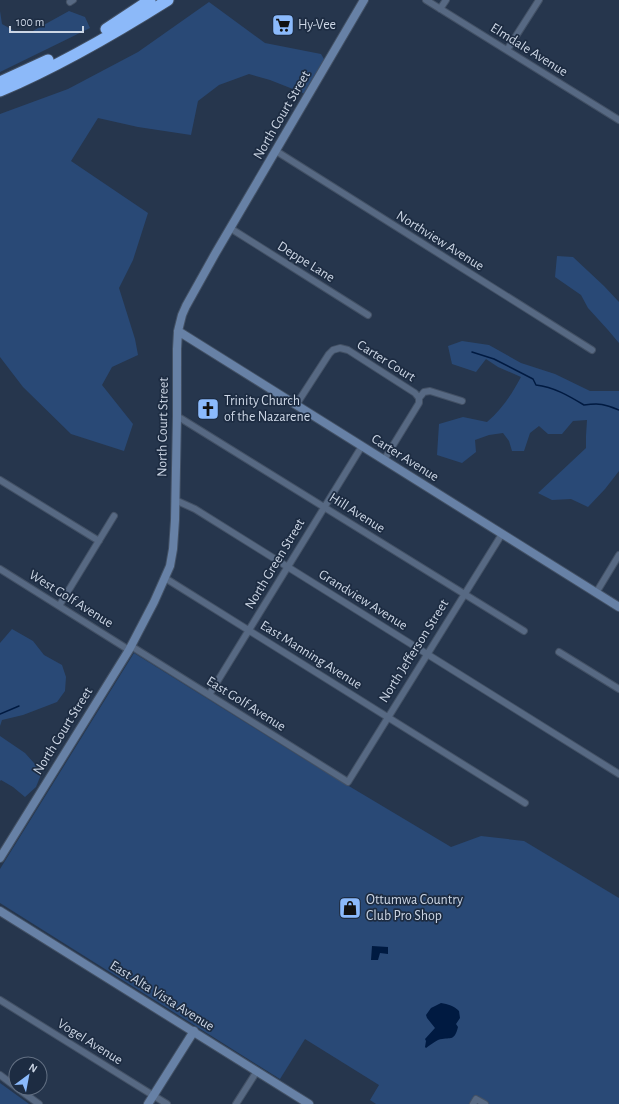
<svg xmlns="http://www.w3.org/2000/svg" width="619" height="1104" font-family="'Alegreya Sans',sans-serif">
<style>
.green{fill:#294976}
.water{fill:#001a41}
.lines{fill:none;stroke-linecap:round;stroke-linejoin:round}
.stream{stroke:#001a41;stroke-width:1.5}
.street-casing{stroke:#435165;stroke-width:8}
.secondary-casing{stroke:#435165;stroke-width:10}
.highway-casing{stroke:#435165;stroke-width:13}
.street{stroke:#576983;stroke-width:6}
.secondary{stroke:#6781a6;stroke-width:8}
.highway{stroke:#8cb9f9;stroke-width:11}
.labels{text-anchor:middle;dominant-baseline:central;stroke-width:3.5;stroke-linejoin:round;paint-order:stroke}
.poi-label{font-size:14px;fill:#ccd6e5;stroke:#1d2c42;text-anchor:start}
.street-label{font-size:14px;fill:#ccd6e5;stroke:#1d2c42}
</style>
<rect width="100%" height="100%" fill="#26364d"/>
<path class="green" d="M209,2L265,43L321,54L327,64L308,95L270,80L249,74L219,85L198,101L191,135L138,127L98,118L71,161L148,213L133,260L119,288L135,339L138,355L112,367L102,385L133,424L124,451L71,434L23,387L0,357V114L68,89L138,52Z
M0,11L2,24L18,33L31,32L69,11L85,17L90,28L0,72Z
M557,256L573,257L604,286L619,302V343L608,330L588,308L581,295L555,277Z
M462,341L489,345L521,363L555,374L590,391H619V471L605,489L588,507L571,499L552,500L538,493L586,448V436L587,420L573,421L562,434H548L539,426L530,433L524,451H512L509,441L503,433L489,435L475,440L476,452L462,463L437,455L439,424L463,417L487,422C502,409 512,394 521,377L498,367L486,359L476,372L452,364L448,346Z
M12,629L33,641L44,655L62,665L66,677L65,691L57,702L23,715L2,720L0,726V643Z
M134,653L317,767L451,847L481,836L524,841L619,898V1104H489L475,1095L469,1104H376L370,1100L379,1085L305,1039L280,1079L0,903V869Z
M0,736L25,753L42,772L36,787L25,797L13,787L1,780L0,781Z
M0,1083L29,1104H0Z"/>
<path class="water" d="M372,946L388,947V954L380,953L378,960H371Z
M441,1003C448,1004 454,1006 459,1011L460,1018L456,1024L458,1027C454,1043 450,1036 438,1040C434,1042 430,1045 426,1048L425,1047L426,1041L425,1039L435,1028L427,1018L426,1015L431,1008Z"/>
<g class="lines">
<path class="stream" d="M472,352L494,359L533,379L536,385C554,387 569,396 584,405C600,403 604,404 619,410
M0,714L19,706"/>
<g class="street-casing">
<path id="street" d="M426,0L619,120
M70,2L73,0
M440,9L446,0
M507,50L539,0
M276,151L592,350
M230,228L368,315
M419,398L424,392L430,391L462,401
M296,405L329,354L333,350L340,348L348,350L415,393L419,398V403L384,460
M177,416L524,631
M0,480L99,541
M175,500L195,509L619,774
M0,569L129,650
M165,578L525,803
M596,593L619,555
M59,606L114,516
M131,646L348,782L502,534
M559,652L619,689
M209,695L362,446
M0,1000L167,1104
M0,1075L16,1087
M17,1088L39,1104
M236,1104L257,1071
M473,1104L476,1099L485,1104"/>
</g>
<g class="secondary-casing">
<path id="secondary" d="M178,331L619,607
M0,858L129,650L154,602L170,566L173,549L175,520L177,416V349L178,331L182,315L186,306L215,254L364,0
M0,911L309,1104
M148,1104L194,1031"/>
</g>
<g class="highway-casing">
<path id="highway" d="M106,29L150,0
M0,82L48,60
M0,91C59,66 114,34 168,0"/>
</g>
<use href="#street" class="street"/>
<use href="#secondary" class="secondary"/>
<use href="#highway" class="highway"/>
</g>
<defs>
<g id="supermarket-square" transform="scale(1.15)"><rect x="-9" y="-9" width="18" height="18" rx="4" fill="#8bbafc" stroke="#1d2c42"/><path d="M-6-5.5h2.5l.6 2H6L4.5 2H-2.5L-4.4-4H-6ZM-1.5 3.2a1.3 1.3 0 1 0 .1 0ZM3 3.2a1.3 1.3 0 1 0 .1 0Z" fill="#111"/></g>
<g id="church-square" transform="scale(1.15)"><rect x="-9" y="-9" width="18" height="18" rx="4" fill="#8bbafc" stroke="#1d2c42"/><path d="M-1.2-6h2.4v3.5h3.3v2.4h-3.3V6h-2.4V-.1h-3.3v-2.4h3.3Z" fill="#111"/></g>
<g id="shop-square" transform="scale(1.15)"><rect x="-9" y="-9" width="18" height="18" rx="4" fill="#8bbafc" stroke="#1d2c42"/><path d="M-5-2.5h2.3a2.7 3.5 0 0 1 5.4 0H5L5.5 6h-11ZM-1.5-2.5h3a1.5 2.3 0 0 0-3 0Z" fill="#111"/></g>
</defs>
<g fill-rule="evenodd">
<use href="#supermarket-square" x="283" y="25"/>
<use href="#church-square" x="208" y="409"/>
<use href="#shop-square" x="350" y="908"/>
</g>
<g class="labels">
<g class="poi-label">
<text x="298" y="25">Hy-Vee</text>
<text x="224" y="401">Trinity Church<tspan x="224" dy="16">of the Nazarene</tspan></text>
<text x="366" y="900">Ottumwa Country<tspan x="366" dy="16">Club Pro Shop</tspan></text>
</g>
<g class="street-label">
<text transform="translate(529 50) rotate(32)">Elmdale Avenue</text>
<text transform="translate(282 115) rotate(-60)">North Court Street</text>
<text transform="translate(440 241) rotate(32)">Northview Avenue</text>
<text transform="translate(306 262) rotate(32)">Deppe Lane</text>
<text transform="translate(386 361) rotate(32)">Carter Court</text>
<text transform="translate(163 427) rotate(-89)">North Court Street</text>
<text transform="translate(405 458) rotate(32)">Carter Avenue</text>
<text transform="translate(357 513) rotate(32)">Hill Avenue</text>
<text transform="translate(275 564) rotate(-59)">North Green Street</text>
<text transform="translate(71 599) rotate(32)">West Golf Avenue</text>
<text transform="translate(363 600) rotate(32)">Grandview Avenue</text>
<text transform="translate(414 651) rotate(-58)">North Jefferson Street</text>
<text transform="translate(311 655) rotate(32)">East Manning Avenue</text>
<text transform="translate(246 704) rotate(32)">East Golf Avenue</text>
<text transform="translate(63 731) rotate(-58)">North Court Street</text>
<text transform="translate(162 996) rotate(32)">East Alta Vista Avenue</text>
<text transform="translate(90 1042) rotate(32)">Vogel Avenue</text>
</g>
</g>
<g transform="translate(28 1076) rotate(32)"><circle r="19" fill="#1d2c42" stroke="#637083"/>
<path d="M0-3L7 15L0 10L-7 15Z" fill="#8bbafc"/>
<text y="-6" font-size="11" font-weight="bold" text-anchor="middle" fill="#ccd6e5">N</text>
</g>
<path d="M10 26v6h73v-6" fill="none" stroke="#ccd6e5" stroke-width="2"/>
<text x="16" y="26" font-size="12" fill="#ccd6e5" stroke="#1d2c42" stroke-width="3" paint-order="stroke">100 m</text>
</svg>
